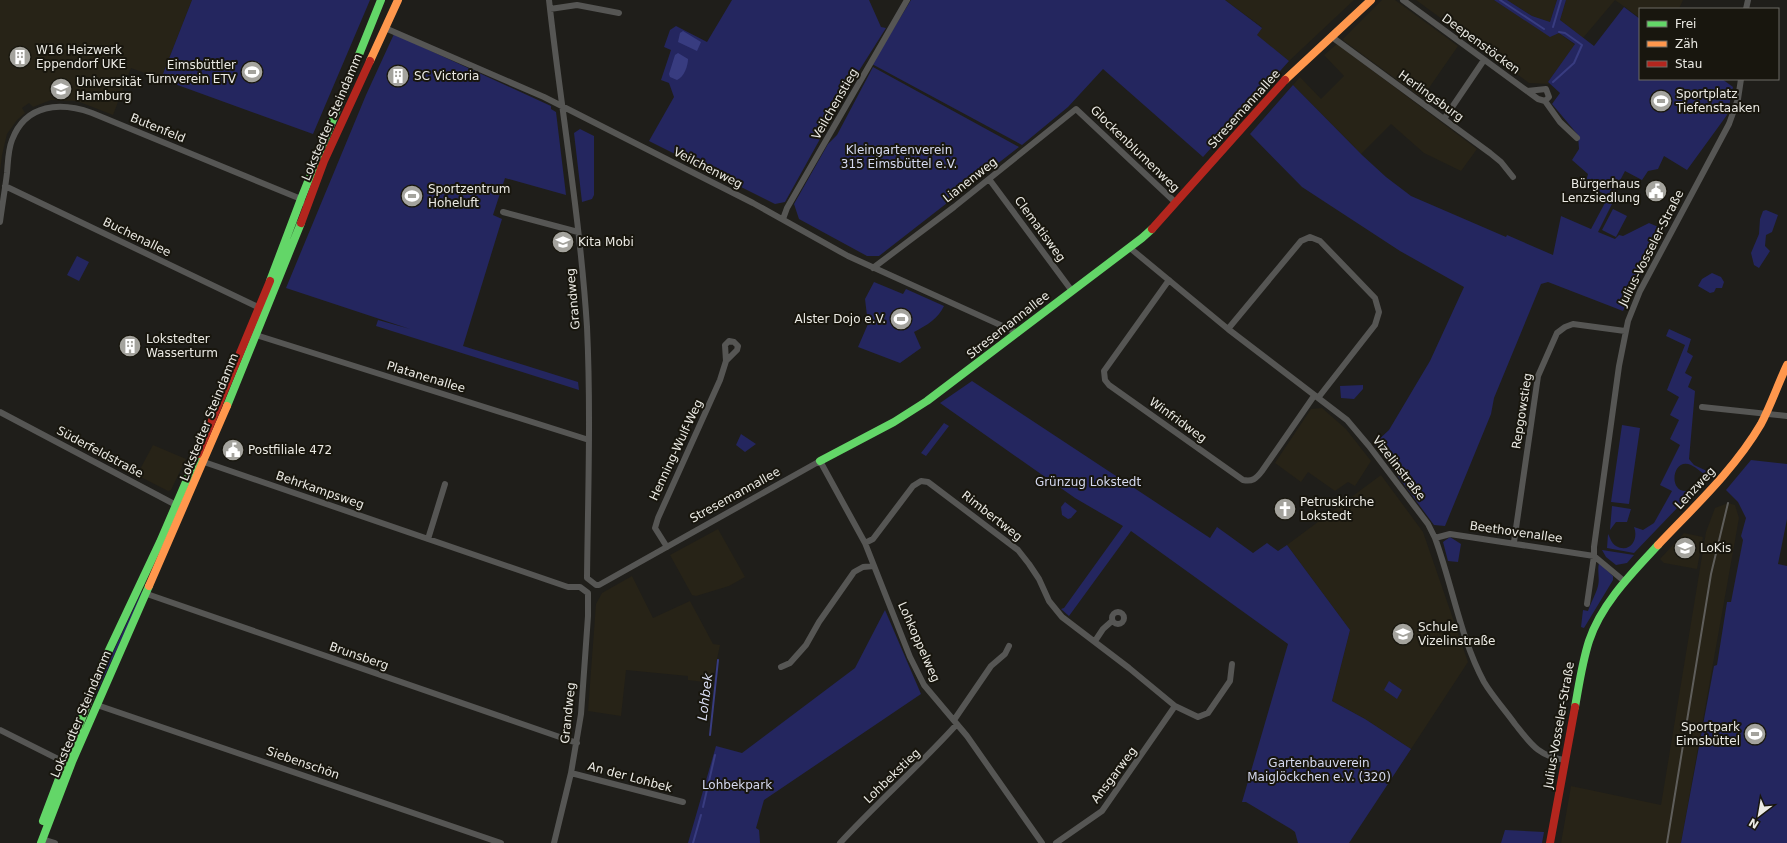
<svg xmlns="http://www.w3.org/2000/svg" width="1787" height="843" font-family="'DejaVu Sans',sans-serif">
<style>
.built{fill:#272317}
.green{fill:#24265f}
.water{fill:#383c80}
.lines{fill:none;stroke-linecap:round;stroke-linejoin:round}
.stream{stroke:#383c80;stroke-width:2}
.street{stroke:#565654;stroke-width:6}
.fast{stroke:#63d668;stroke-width:8}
.slow{stroke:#ff974d;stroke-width:8}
.jam{stroke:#b3261e;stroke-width:8}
.rail{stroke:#5f5e5b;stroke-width:2}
.labels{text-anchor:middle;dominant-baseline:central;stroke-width:4;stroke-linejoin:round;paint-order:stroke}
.street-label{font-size:12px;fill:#ebeae4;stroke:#18160e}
.poi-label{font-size:12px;fill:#ebeae4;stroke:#18160e;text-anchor:start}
.park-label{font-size:12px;fill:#d5d9ef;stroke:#18160e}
.water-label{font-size:13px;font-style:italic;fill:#dadef5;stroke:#18160e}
</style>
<rect width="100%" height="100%" fill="#1f1e1a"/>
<path class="built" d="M0,0H192L161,79L131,68L113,115L77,101L51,100L33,107L29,103L22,108L25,113L17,120L7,134L2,155L0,172Z
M1225,0H1354L1289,61L1256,35L1262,27Z
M1382,0H1395L1458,46L1422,98L1344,41L1343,39Z
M1416,0H1494L1559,33L1575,45L1548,82L1549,84L1529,83Z
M1507,0H1557L1550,22L1532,16Z
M1566,0H1615L1583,38L1560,20Z
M1615,0H1683L1679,9H1640V18Z
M1337,44L1477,149L1461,171L1424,153L1391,124L1361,154L1293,85L1300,77L1321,99L1344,76L1324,55Z
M1322,408L1346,429L1371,461L1355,486L1348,482L1335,491L1308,472L1301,482L1275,463L1311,409Z
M153,445L186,459L171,490L168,491L137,475Z
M1381,475L1423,532L1468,662L1411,749L1365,719L1332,701L1350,630L1287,545Z
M1728,503L1735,505L1739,518L1681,843H1561L1571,786L1661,805L1706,532L1715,508Z
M718,529L745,577L729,586L696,596L692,595L670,555Z
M1684,533L1703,537L1697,569L1664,563L1660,559Z
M632,576L653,618L690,601L713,644L720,645L712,683L688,680V676L626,670L621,716L588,711L596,604L602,593Z"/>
<path class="green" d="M192,0H370L313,134L161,79Z
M732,0H869L881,27L886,28L850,85L785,202L775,204L649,141L674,97L669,83L661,80L671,50L664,47L670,30L676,26L707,42Z
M911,0H1225L1262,28L1257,35L1289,61L1203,157L1103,69L1068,107L1022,145L872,64Z
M1494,0H1507L1532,16L1550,22L1557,0H1566L1560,20L1594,46L1624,7L1640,19V79H1722L1733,87L1727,115L1687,170L1664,156L1658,169L1648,171L1642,180L1625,171L1614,192L1605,194L1585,185L1588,174L1572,160L1579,149L1578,135L1552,104L1560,93L1548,82L1575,44L1559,33L1550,37Z
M394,34L551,106V109L556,112L566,195L505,178L493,215L502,219L463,346L578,382L579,390L376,326L378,320L410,329L286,288L366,95Z
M873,67L1019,147L879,256H867L799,219L794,204L828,144L837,135Z
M1293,85L1362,155L1386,177L1411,196L1506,237L1507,235L1553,255L1561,216L1591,229L1607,199L1612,204L1598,232L1615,239L1619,235L1623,236L1649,223L1663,229L1652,252L1645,256L1642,264L1644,268L1623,311L1548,282L1541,284L1494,398L1491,414L1445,526L1434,525L1374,444L1389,430L1430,361L1464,287L1400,251L1302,187L1250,134Z
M580,129L594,136V195L592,199L582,202L574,133Z
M1613,209L1627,216L1616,237L1602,230Z
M1766,210L1778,215L1772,232L1766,235L1765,246L1770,251L1759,268L1754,265L1751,253L1759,234L1760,219L1763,211Z
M77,256L89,262L79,281L67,275Z
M1712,273L1721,277L1724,282L1722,288H1716L1714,292L1710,293L1698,286L1702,279Z
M874,282L903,294L906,289L944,306C938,319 927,325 914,332L921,348L900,363L858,347L868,324L865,299Z
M1669,329L1691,339L1687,352L1693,356L1685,373L1692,377L1688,387L1695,391L1689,459L1694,465L1711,473L1707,476C1702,473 1697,468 1691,465C1671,456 1667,498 1691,490C1697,489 1700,484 1701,479L1704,480L1634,553L1607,548L1608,534C1610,537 1611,543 1616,546C1630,554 1639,539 1634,527L1643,530L1654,523L1672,491L1660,485L1680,445L1670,439L1679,420L1670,415L1679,397L1667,390L1685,345L1666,336Z
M972,381L1210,538L1217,527L1253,553L1267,543L1278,551L1287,545L1350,630L1332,701L1365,719L1411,749L1349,843H1298L1295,832L1291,829L1246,802H1242L1288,644L1131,531L1069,616L1061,609L1064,608L1123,526L1075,498L940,403Z
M1363,385V389L1354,399L1341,398L1340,386Z
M944,423L949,426L926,456L921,453Z
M1622,425L1640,428L1629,504L1611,502Z
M741,434L756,444L745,452L736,445Z
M1751,460L1787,464V519L1778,564L1787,566V843H1681L1714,666L1717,665L1727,602H1731L1743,540L1741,536L1746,518L1738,502L1726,490Z
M1065,502L1077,511L1071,518L1068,519L1062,515L1061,507Z
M1612,506L1631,509L1627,522H1616L1610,530Z
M1450,537L1461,544L1458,562L1448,561L1443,542Z
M1602,550L1634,555L1627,563L1616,565L1606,557Z
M1599,563L1613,576V580L1584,628L1581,627L1583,610L1588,611C1591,602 1596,594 1598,586C1600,578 1597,571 1599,563Z
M142,591L143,593L88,711L100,680Z
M885,610L921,694L764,800L756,828L759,830L760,843H688L716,746L742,753L855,668Z
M1389,681L1402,690L1397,699L1384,690Z
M1505,830L1544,832L1542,843H1501Z"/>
<path class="water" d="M683,31L701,42L697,51L678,42L680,33Z
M678,53L688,59C688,66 684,77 677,80L670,77L669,74L675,55Z"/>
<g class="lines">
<path class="stream" d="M1500,0L1544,29
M1553,27L1561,0
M1553,82L1574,63L1582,45L1565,33L1559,32
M710,735L718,660
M703,807L715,755
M693,843L701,815"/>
<path class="street" d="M549,0C561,109 580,217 587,327C591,411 588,494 587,578L596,585H599L820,461L865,543L910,657L924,685L967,736L1042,843
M1403,0L1538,99L1545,101L1549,97L1546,89L1527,91
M550,9L577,5L619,13
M1746,9L1748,0
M385,28L544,97L753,203L848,256L1018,333
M1332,37L1490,153L1501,162L1513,177
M1545,101L1560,122L1577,138
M1444,119L1484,60
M989,179L1072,291
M5,186L260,308
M503,212L578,232
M783,219L787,208L907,0
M0,222C2,206 5,190 7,173C8,162 8,150 12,140C26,103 61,102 92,113L301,199L302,203
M1130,248L1228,329L1347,420L1369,446L1428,524L1435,538C1452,584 1461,640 1484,682C1493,697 1505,710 1515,724C1531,744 1538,756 1565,760
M873,268L954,207L1076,109L1176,203
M1169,280L1104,371L1105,380L1109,385L1243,480C1252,482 1256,479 1262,471L1314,396
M1228,329L1301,241L1310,237L1320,241L1375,298L1379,312L1375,325L1318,398
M256,335L589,440
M1702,407L1787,416
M0,412L176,505L177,508
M204,462L568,587H580L588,593V616L581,714L571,773L554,843
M1435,538L1450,534L1594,556L1587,604
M428,539L445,484
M1514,542L1538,376L1557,333L1565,327L1573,324L1625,331
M865,543L873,539L913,486L921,481L928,482L1018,550L1029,564L1039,579L1049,601L1062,617L1129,668L1175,706L1198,717L1208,713L1230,681L1232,664
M667,547L655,528L658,518L720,380L726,361L737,350L738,346L734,342L729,341L725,345L726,361
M1624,581L1594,556V547L1619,366L1628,321L1640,291L1729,124L1738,99L1741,79
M146,591L147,594L577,743
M1112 618a6 6 0 1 1 12 0a6 6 0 1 1-12 0Z
M1095,641L1103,629L1112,621
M781,667L790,663L806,645L819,622L854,572L863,567L874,566
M97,705L501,843
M954,720L991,666L1005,654L1009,646
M0,730L64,762
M571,773L683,802
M42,839L55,843
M840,843C878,802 920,765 957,724
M1056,843L1102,811L1175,706"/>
<path class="fast" d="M270,281L301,199L381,0
M227,406L301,223
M820,461L894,422L927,401L1142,238L1152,229
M1575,707C1579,685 1582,663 1589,641C1601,604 1632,573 1658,545
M43,821L102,665L160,542L198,454
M41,843L72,762L149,586"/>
<path class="slow" d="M370,61L398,0
M1285,80L1371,0
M1658,545C1694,507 1734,470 1761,424C1771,405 1778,384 1787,365
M149,586L227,406"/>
<path class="jam" d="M301,223L324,161L370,61
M1152,229L1285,80
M198,454L270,281
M1550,843L1575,707"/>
<path class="rail" d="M1667,843L1711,574L1728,503"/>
</g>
<defs>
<g id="building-disc" transform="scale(1.15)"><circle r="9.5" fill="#a4a39d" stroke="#18160e"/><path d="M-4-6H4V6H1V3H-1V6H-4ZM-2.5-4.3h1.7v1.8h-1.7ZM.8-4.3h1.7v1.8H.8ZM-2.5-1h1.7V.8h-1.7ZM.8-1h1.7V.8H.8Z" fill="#fff"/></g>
<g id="stadium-disc" transform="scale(1.15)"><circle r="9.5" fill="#a4a39d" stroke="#18160e"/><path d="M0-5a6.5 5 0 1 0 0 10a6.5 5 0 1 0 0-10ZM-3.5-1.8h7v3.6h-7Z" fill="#fff"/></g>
<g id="university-disc" transform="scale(1.15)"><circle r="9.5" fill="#a4a39d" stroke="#18160e"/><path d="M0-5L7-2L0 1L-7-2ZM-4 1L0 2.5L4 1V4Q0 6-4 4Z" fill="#fff"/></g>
<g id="civic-disc" transform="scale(1.15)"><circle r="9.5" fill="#a4a39d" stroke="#18160e"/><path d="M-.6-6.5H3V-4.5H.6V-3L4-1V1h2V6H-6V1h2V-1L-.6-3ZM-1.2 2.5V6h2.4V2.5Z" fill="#fff"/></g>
<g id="school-disc" transform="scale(1.15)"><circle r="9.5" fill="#a4a39d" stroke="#18160e"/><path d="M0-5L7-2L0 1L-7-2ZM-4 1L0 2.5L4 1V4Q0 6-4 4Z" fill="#fff"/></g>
<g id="church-disc" transform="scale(1.15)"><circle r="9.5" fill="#a4a39d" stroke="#18160e"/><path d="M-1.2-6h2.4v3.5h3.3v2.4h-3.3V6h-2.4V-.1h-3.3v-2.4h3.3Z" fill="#fff"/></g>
</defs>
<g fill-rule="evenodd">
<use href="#building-disc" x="20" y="57"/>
<use href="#stadium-disc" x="252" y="72"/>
<use href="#building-disc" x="398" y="76"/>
<use href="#university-disc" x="61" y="89"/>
<use href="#stadium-disc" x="1661" y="101"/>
<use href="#civic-disc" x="1656" y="191"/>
<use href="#stadium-disc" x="412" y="196"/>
<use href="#school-disc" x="563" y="242"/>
<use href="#stadium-disc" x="901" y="319"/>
<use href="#building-disc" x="130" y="346"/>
<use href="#civic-disc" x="233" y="450"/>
<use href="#church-disc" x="1285" y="509"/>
<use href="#school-disc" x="1685" y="548"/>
<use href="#school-disc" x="1403" y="634"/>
<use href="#stadium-disc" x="1755" y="734"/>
</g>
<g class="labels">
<g class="street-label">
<text transform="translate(1481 44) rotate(36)">Deepenstöcken</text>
<text transform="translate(1431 96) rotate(36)">Herlingsburg</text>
<text transform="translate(835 104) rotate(-60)">Veilchenstieg</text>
<text transform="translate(1244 109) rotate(-48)">Stresemannallee</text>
<text transform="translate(332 117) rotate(-67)">Lokstedter Steindamm</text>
<text transform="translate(158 128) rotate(22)">Butenfeld</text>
<text transform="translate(1135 149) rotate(44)">Glockenblumenweg</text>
<text transform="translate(708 168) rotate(27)">Veilchenweg</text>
<text transform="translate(970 180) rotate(-38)">Lianenweg</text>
<text transform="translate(1040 229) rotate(54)">Clematisweg</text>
<text transform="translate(137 237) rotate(26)">Buchenallee</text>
<text transform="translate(1651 248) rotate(-63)">Julius-Vosseler-Straße</text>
<text transform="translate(573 299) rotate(-95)">Grandweg</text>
<text transform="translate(1008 325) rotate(-38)">Stresemannallee</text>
<text transform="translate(426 377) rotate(17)">Platanenallee</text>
<text transform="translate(1522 411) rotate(-81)">Repgowstieg</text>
<text transform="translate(209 417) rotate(-68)">Lokstedter Steindamm</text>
<text transform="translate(1178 420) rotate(36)">Winfridweg</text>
<text transform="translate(676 450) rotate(-65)">Henning-Wulf-Weg</text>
<text transform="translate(100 452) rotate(28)">Süderfeldstraße</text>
<text transform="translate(1399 468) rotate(52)">Vizelinstraße</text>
<text transform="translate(1695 488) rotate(-47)">Lenzweg</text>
<text transform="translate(320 490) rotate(19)">Behrkampsweg</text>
<text transform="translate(735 495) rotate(-29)">Stresemannallee</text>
<text transform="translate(992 516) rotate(38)">Rimbertweg</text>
<text transform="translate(1516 532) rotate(8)">Beethovenallee</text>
<text transform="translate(919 642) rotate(66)">Lohkoppelweg</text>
<text transform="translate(359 656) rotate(19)">Brunsberg</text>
<text transform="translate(568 713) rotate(-84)">Grandweg</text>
<text transform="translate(81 714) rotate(-67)">Lokstedter Steindamm</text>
<text transform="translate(1559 725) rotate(-80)">Julius-Vosseler-Straße</text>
<text transform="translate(303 763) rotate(19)">Siebenschön</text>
<text transform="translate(1114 775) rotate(-53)">Ansgarweg</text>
<text transform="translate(892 776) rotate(-44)">Lohbekstieg</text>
<text transform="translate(630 777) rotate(15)">An der Lohbek</text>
</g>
<g class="poi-label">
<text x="36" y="50">W16 Heizwerk<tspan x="36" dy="14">Eppendorf UKE</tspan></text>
<text x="236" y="65" text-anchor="end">Eimsbüttler<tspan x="236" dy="14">Turnverein ETV</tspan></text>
<text x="414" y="76">SC Victoria</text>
<text x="76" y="82">Universität<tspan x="76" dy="14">Hamburg</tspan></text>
<text x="1676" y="94">Sportplatz<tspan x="1676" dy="14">Tiefenstaaken</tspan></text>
<text x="1640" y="184" text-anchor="end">Bürgerhaus<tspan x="1640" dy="14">Lenzsiedlung</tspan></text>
<text x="428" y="189">Sportzentrum<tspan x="428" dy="14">Hoheluft</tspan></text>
<text x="578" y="242">Kita Mobi</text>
<text x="886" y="319" text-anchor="end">Alster Dojo e.V.</text>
<text x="146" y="339">Lokstedter<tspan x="146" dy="14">Wasserturm</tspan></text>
<text x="248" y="450">Postfiliale 472</text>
<text x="1300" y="502">Petruskirche<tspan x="1300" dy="14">Lokstedt</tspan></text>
<text x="1700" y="548">LoKis</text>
<text x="1418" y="627">Schule<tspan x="1418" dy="14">Vizelinstraße</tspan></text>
<text x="1740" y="727" text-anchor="end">Sportpark<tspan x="1740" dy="14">Eimsbüttel</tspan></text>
</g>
<g class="park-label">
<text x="899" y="150">Kleingartenverein<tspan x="899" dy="14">315 Eimsbüttel e.V.</tspan></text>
<text x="1088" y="482">Grünzug Lokstedt</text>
<text x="1319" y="763">Gartenbauverein<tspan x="1319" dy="14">Maiglöckchen e.V. (320)</tspan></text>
<text x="737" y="785">Lohbekpark</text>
</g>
<g class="water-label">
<text transform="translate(705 697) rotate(-83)">Lohbek</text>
</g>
</g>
<rect x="1639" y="8" width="140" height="72" fill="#18160e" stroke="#6c6b64"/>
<rect x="1647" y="21" width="20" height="6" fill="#63d668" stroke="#6c6b64"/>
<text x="1675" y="28" font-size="12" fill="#ebeae4">Frei</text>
<rect x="1647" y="41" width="20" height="6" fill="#ff974d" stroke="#6c6b64"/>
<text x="1675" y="48" font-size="12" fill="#ebeae4">Zäh</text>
<rect x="1647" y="61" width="20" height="6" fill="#b3261e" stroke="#6c6b64"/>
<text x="1675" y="68" font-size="12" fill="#ebeae4">Stau</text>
<g transform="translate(1759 815) rotate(211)" stroke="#18160e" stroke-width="3" paint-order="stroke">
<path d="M0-3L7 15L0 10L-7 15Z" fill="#ebeae4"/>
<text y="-6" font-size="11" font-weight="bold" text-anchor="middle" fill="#ebeae4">N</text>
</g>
</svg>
